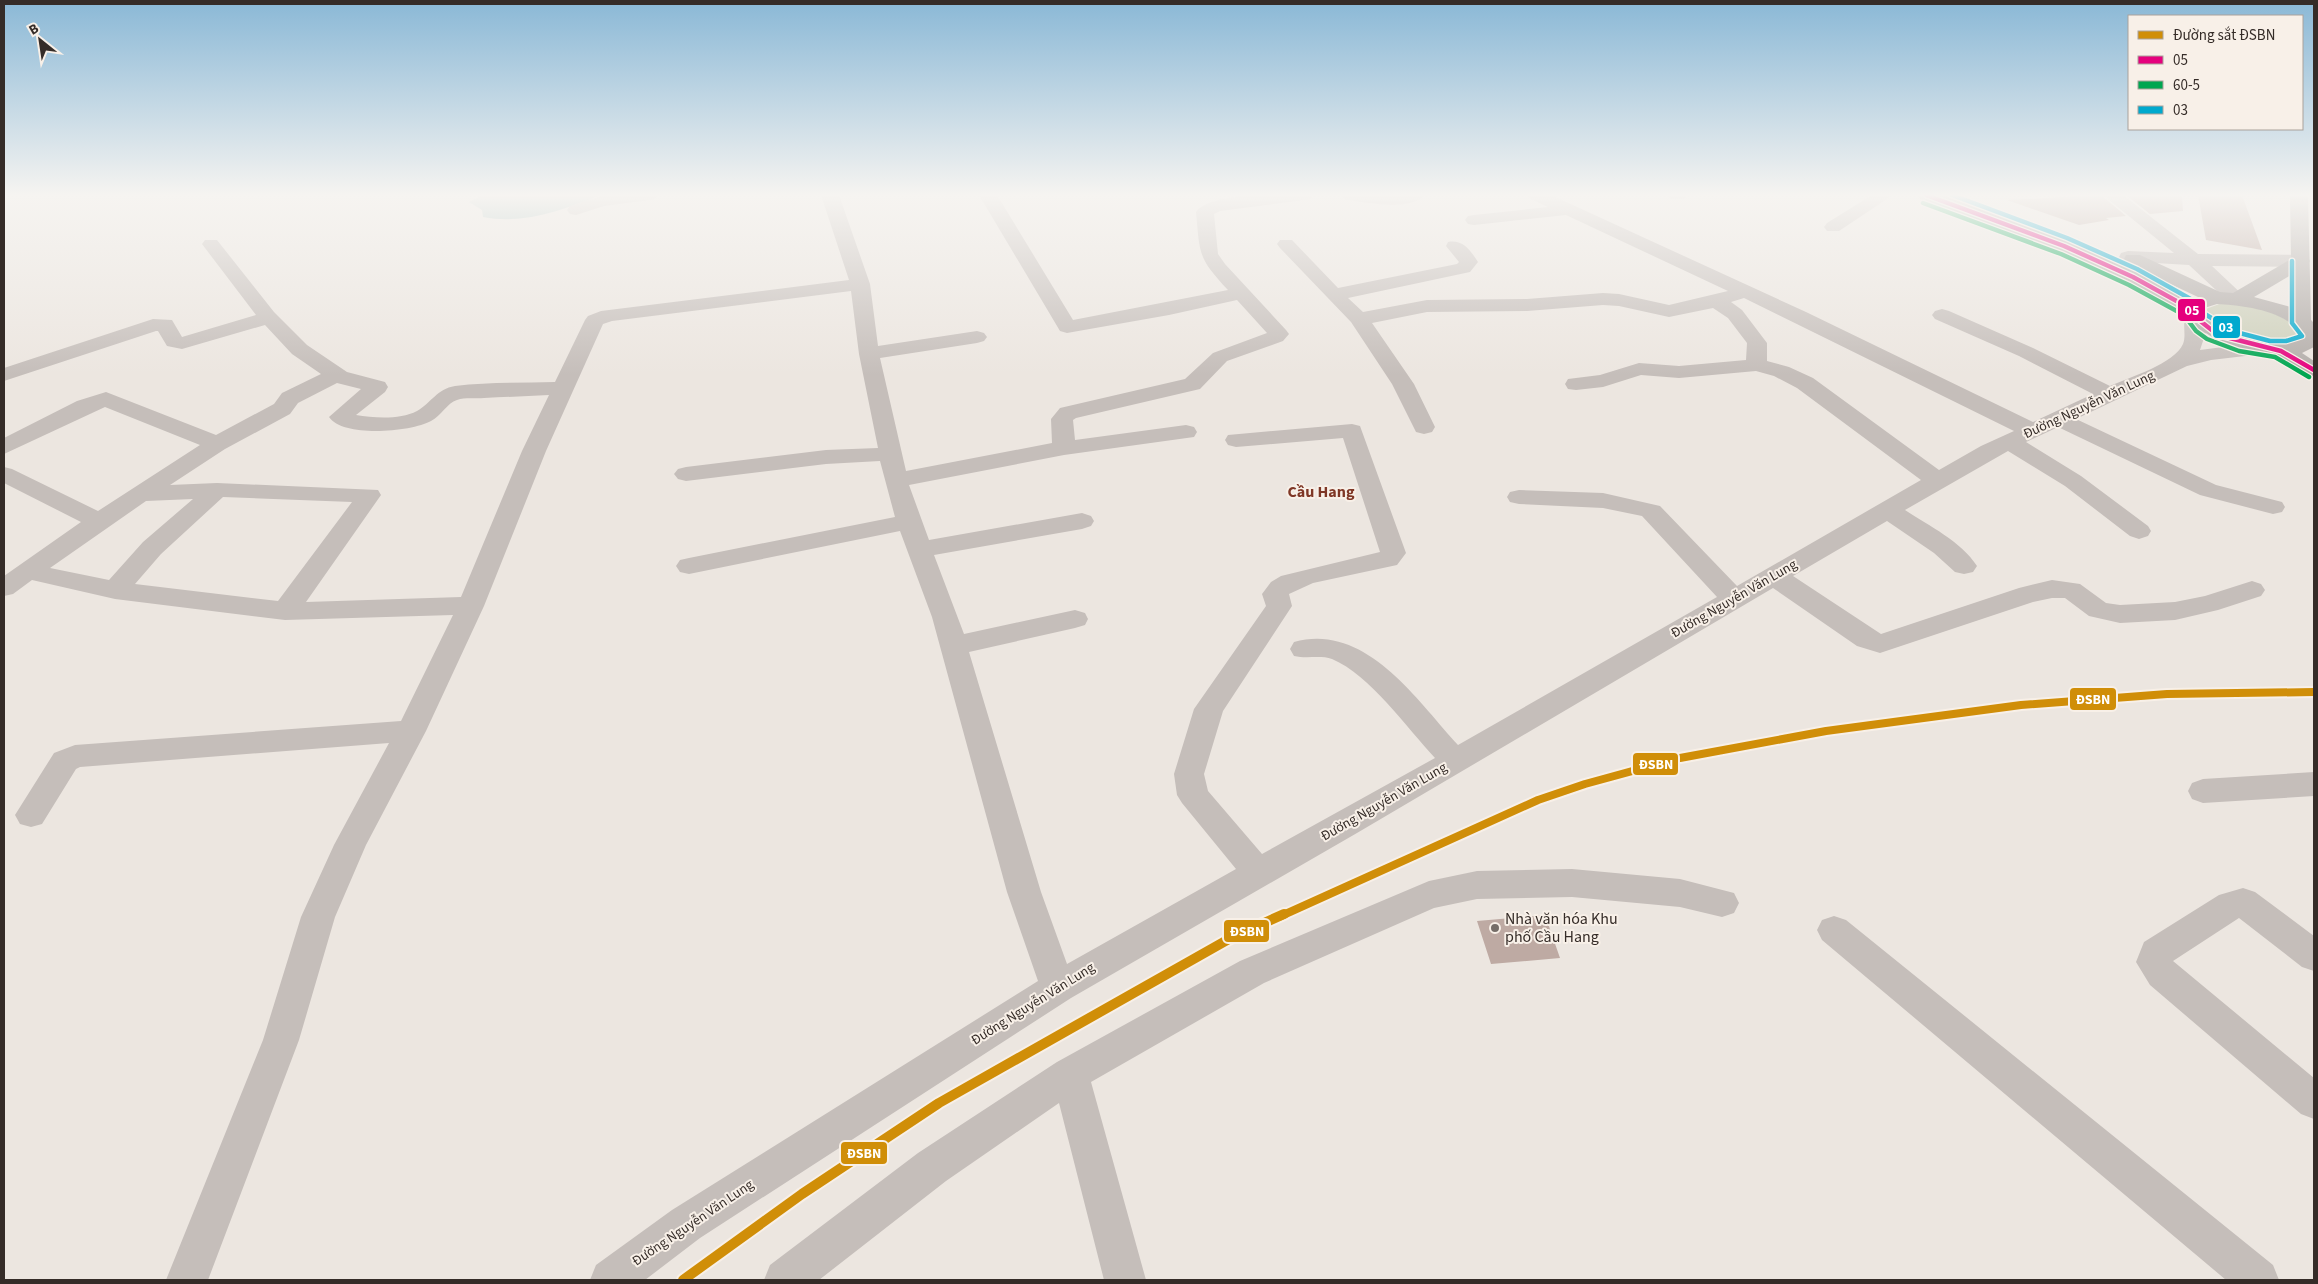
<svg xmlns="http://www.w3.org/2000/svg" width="2318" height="1284" font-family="'Source Sans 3',sans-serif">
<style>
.green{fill:#ced0bb}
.water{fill:#9ebdbb}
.building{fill:#beaaa3}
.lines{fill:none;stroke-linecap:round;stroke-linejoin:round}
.minor{fill:#c5beba;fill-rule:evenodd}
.major{fill:#b3ada9;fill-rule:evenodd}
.bus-1-casing{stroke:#f8f0e8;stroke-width:7}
.bus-2-casing{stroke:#f8f0e8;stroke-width:7}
.bus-3-casing{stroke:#f8f0e8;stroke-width:7}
.bus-1{stroke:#e5007d;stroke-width:4.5}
.bus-2{stroke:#00a651;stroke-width:4.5}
.bus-3{stroke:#00a9ce;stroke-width:4.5}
.rail-1-far1-casing{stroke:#f8f0e8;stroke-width:12}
.rail-1-casing{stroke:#f8f0e8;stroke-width:14}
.rail-1-far1{stroke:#d08e08;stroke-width:8}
.rail-1{stroke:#d08e08;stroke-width:10}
.poi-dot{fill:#756d68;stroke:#f8f0e8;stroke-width:2}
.labels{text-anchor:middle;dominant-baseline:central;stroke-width:4;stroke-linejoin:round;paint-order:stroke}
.street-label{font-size:14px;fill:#352c28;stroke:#f8f0e8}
.quarter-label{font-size:16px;font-weight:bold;fill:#7f3726;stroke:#f8f0e8}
.near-poi-label{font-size:16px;fill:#352c28;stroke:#f8f0e8;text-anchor:start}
.line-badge{stroke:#f8f0e8;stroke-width:2}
.badge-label{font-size:14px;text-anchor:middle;font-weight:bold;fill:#fff}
</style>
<rect width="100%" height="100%" fill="#ece6e0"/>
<path class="green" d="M2222,303C2242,304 2293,312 2299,335L2295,339C2265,350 2227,337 2205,315L2206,309Z"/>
<path class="water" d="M483,195H601C562,210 524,225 483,217L482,210L469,202Z"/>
<path class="building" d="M2101,195L2126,216L2106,218L2109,220L2079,225L2007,200Z
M2126,195H2182L2183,211L2150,214Z
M2198,195H2242L2262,250L2206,240Z
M1545,915L1560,958L1491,964L1477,921Z"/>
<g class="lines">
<path class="minor" d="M658,195L655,199L649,200L604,206L576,215L570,214L567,210L570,206L601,196Z
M821,195H839L870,284L878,346L977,331L984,333L987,337L984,341L977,343L880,358L906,471L1052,443L1051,419L1060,408L1185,379L1213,353L1267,333L1237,300L1169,315L1067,333L1060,331L979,195H997L1073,320L1228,290C1198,258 1200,255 1196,212C1211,191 1288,195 1313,195L1310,199L1304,200L1220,211L1214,214L1218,254L1225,264L1286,330L1289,334L1283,341L1227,361L1200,389L1076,418L1073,420L1075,440L1186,425L1194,427L1197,432L1194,437L1064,455L909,485L929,540L1082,513L1091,516L1094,521L1091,526L1082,529L934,555L964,634L1075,610L1085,613L1088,619L1085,625L1075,628L969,652L1041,892L1067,964L1236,869L1182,803L1177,795L1174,774L1194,709L1266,606L1262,594L1271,582L1281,576L1380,552L1343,438L1236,447L1228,445L1225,440L1228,435L1352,424L1360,426L1406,553L1397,565L1313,583L1289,594L1292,606L1223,711L1204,774L1208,791L1262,854L1435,758C1407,728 1370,675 1332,659C1321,655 1306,659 1294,656L1290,649L1294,642C1365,622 1416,699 1458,745L1717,597L1642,516L1603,508L1519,504L1510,502L1507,497L1510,492L1519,490L1603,493L1660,506L1737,586L1921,480L1797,388L1774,376L1756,371L1679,378L1641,375L1603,387L1576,390L1568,389L1565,384L1568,379L1600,375L1639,363L1679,366L1746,360L1747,343L1728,318L1713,308L1669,317L1619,306L1603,305L1527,311L1427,312L1372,323L1414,384L1435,427L1432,432L1424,434L1416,432L1392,384L1351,322L1280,248L1277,244L1280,240H1292L1338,288L1457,264L1459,262L1446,246L1448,242C1463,239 1471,251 1478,262L1470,272L1348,298L1363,312L1427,300L1527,299L1603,293L1619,294L1669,305L1728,291L1566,215L1474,225L1468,224L1465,220L1468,216L1474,215L1548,207L1531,199L1528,195H1551L1806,312L2033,422L2093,394L2019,356L1935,319L1932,315L1935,311L1942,309L1949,311L2033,348L2110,386C2130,377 2174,364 2183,344C2187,334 2181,322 2187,314L2194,312L2201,314L2206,332L2200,350L2262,342L2269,344L2272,348L2269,352L2262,354L2211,360L2187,366L2076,419L2216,485L2282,502L2285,507L2282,512L2273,514L2200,495L2058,427L2026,442L2081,476L2148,526L2151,531L2148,536L2139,539L2130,536L2065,486L2008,451L1905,510C1929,526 1961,541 1977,566L1973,572L1964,574L1955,572L1934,553L1887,521L1793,576L1881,634L2019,588L2052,580L2080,584L2106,603L2120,605L2175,602L2205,596L2252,581L2261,584L2265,590L2261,596L2218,610L2175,620L2120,623L2089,616L2065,598H2052L2033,602L1880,653L1857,646L1773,588L1357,833L1071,998L700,1238L645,1280H590L596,1265L672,1210L1038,981L1007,892L932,617L900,531L689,574L680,572L676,566L680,560L689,558L895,517L880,461L826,464L686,481L678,479L674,474L678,469L686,467L826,450L878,448L859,354L851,291L612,321L603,324L546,451L484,606L426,731L366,845L335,917L299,1040L208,1280H166L263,1040L301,917L334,845L389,743L80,767L76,769L42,824L31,827L20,824L15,815L54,753L75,745L401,721L453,615L285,620L115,599L32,580L13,594L4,596V576L81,522L4,483V467L12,469L98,511L200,445L105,407L4,454V438L77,401L106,392L216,435L274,404L282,393L321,374L292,354L265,325L182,349L167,346L158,331H156L4,381V368L153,319L172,320L182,337L256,315L202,244L205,240H217L274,312L307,345L347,372L385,382L388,387L385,392L356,415C374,418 400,420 417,411C431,403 437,389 455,386C488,382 522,383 555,382L585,320L588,316L601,311L849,280ZM1744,298L2014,431L1981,446L1939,470L1813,378L1789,367L1767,361V343L1742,310L1731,302ZM337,383L361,389L329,417C343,438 411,432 431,421C441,416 447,403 457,400C465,397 476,399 484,398C506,397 527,396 549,395L522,451L461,597L306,602L381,495L378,490L217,483L170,485L225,449L290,414L298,403ZM223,497L352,502L278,601L135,584L161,554ZM193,499L143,542L109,580L50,568L146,501Z
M1341,195H1424C1413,211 1367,203 1350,200L1344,199Z
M1668,195H1687L1684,199H1671Z
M1872,195H1893L1839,231H1827L1824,227L1827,223Z
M2103,195H2123L2198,254L2301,255L2308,257L2310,261L2308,265L2301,267L2212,266L2247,299L2244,303H2230L2189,265L2121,261L2119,257L2121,253L2128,251L2174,253Z
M2314,772V796L2203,803L2192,799L2188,791L2192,783L2203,779Z
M1572,869L1680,879L1734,893L1739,903L1734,913L1722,917L1680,907L1572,897L1477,899L1434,908L1264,983L1091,1082L1146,1280H1104L1059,1103L946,1181L819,1280H764L770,1265L918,1153L1057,1062L1240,961L1429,881L1477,871Z
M2243,888L2255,892L2314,936V971L2302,967L2239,918L2173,961L2314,1078V1119L2301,1114L2150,985L2136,962L2144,942L2219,895Z
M1834,916L1846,920L2273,1265L2279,1280H2226L1822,940L1817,930L1822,920Z"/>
<path class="major" d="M1917,195H1943L2071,242L2140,273L2189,300L2198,297L2126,263L2124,259L2126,255H2140L2220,292L2233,293L2291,259L2290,195H2308L2311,320L2314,323V347L2302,353L2314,361V376L2306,375L2277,356L2248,352L2222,343L2191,324L2184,313L2126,281L2057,250L1920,199ZM2291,275V307L2254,297ZM2217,304C2241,305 2292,311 2301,337C2278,356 2217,332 2201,309Z"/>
<g class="bus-1-casing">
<path id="bus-1" d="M1926,195L2064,246L2133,277L2191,309L2199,320L2218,335L2281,351L2314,370"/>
</g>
<g class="bus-2-casing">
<path id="bus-2" d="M1923,203L2061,254L2129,285L2184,315L2196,331L2207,339L2239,351L2275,357L2309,377"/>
</g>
<g class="bus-3-casing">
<path id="bus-3" d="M1952,195L2067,238L2137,269L2196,302L2205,314L2232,331L2270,341H2286L2302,336L2292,323V261"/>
</g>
<use href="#bus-1" class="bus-1"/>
<use href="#bus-2" class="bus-2"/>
<use href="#bus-3" class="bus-3"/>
<g class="rail-1-far1-casing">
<path id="rail-1-far1" d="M1281,916L1538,800L1585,784L1680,758L1826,731L2021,705L2167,694L2314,692"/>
</g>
<g class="rail-1-casing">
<path id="rail-1" d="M683,1280L802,1194L939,1103L1229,939L1284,914"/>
</g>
<use href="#rail-1-far1" class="rail-1-far1"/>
<use href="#rail-1" class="rail-1"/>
</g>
<linearGradient id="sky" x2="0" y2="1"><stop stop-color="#8ab8d6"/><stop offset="0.52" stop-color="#f6f4f1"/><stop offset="1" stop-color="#f6f4f1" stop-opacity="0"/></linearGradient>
<rect width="2318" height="375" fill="url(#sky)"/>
<circle class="poi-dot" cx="1495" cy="928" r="5"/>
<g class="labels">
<g class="street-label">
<text transform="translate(2089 405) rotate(-25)">Đường Nguyễn Văn Lung</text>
<text transform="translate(1734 599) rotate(-30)">Đường Nguyễn Văn Lung</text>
<text transform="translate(1384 802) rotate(-30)">Đường Nguyễn Văn Lung</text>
<text transform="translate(1033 1004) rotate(-32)">Đường Nguyễn Văn Lung</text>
<text transform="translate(693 1223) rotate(-34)">Đường Nguyễn Văn Lung</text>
</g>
<g class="quarter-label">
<text x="1321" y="492">Cầu Hang</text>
</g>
<g class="near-poi-label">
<text x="1505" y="919">Nhà văn hóa Khu<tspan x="1505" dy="18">phố Cầu Hang</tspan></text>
</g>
</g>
<g class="line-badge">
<rect x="2177" y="298" width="29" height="24" rx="5" fill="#e5007d"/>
<rect x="2212" y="315" width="29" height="24" rx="5" fill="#00a9ce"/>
<rect x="2069" y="687" width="48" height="24" rx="5" fill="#d08e08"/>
<rect x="1632" y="752" width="47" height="24" rx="5" fill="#d08e08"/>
<rect x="1223" y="919" width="47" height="24" rx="5" fill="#d08e08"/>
<rect x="840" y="1141" width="48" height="24" rx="5" fill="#d08e08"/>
</g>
<g class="badge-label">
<text x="2192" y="315">05</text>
<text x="2226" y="332">03</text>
<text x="2093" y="704">ĐSBN</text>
<text x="1656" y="769">ĐSBN</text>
<text x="1247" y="936">ĐSBN</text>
<text x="864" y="1158">ĐSBN</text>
</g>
<rect width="2318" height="1284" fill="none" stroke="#352c28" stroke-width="10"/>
<rect x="2128" y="15" width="175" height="115" fill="#f8f0e8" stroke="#aaa29b"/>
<rect x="2138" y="31" width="25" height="8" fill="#d08e08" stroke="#aaa29b"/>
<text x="2173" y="40" font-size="15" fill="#352c28">Đường sắt ĐSBN</text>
<rect x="2138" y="56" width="25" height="8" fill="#e5007d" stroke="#aaa29b"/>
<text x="2173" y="65" font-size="15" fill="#352c28">05</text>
<rect x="2138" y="81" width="25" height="8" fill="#00a651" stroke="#aaa29b"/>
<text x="2173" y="90" font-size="15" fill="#352c28">60-5</text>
<rect x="2138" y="106" width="25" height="8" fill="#00a9ce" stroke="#aaa29b"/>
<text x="2173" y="115" font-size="15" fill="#352c28">03</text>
<g transform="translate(40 40) rotate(330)" stroke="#f8f0e8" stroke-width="4" paint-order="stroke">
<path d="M0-4L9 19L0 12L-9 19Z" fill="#352c28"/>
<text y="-8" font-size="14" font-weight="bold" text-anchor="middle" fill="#352c28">B</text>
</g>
</svg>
